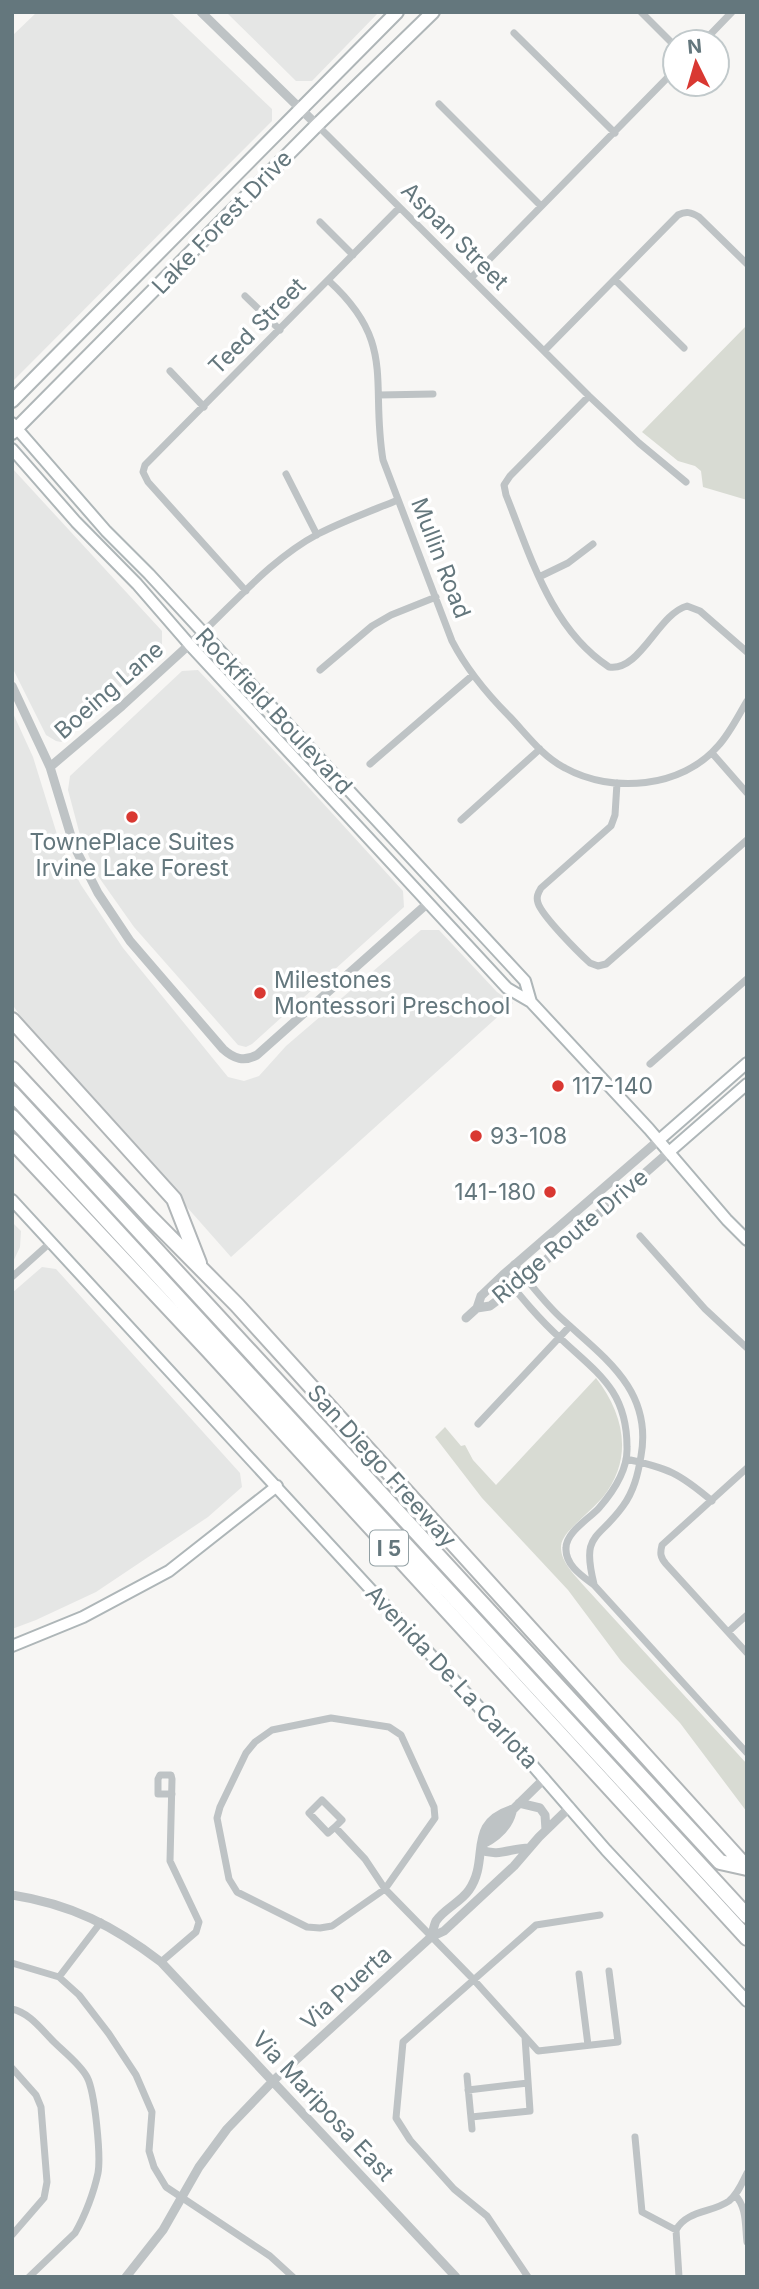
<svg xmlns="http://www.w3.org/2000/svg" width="759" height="2289" font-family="Inter,sans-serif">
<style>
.built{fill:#e5e6e5}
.green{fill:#d8dbd3}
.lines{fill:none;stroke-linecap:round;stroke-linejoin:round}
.secondary-casing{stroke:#aeb6b8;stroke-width:14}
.primary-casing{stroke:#afb6b8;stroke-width:16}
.motorway-casing{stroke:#b1b6b8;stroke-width:18}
.minor{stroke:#bec3c5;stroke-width:7}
.tertiary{stroke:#bec3c5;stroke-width:9}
.secondary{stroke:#fff;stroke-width:10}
.primary{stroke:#fff;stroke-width:12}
.motorway{stroke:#fff;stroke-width:14}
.poi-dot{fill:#d93832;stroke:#fff;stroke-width:2.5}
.labels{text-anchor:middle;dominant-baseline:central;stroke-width:7;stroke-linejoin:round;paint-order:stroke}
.shield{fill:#fff;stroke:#92a0a4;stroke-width:2}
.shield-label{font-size:21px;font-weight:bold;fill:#64777d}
.street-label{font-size:23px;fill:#64777d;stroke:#fff}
.poi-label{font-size:23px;fill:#64777d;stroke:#fff;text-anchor:start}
</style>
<rect width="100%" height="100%" fill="#f7f6f4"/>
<path class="built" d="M37,12H170L272,109V121L12,382V36Z
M226,12H379L312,81H296Z
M12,468L162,631V648L65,740L61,742L56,741L46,735L12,667Z
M198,670L300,778L403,891L404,907L252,1044L246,1047L238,1045L134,927L98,876L81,839L68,790L70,776L182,671Z
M12,711L33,757L60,844L81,885L123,948L228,1077L244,1081L259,1076L286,1046L421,930H439L497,992L513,1003L231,1257L27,1026L12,1004Z
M12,1222L21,1231L20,1247L12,1264Z
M42,1267L56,1269L240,1473L242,1487L208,1517L96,1592L36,1620L12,1629V1293Z"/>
<path class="green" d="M747,325V500L703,487L701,471L695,466L678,461L642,432Z
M596,1378C624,1414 634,1458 603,1497C597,1504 590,1510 584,1516C576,1524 562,1535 561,1546C560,1562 576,1576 585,1587L747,1764V1812L680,1723L621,1661L568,1590L482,1498L435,1437L445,1427L461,1446L465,1445L473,1460L496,1485Z"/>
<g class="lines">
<g class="secondary-casing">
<path id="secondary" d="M12,423L106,531L149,574L525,981L531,1002
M12,449L76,522L137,584L189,644L507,988L531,1002L649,1129L727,1220L747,1240
M659,1140L747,1063
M669,1152L747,1084
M12,1200L534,1767L606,1850L747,2001
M12,1646L83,1617L169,1571L277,1486"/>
</g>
<g class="primary-casing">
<path id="primary" d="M12,401L397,12
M12,433L317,125L433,12"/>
</g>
<g class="motorway-casing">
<path id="motorway" d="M12,1020L174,1199L199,1263
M12,1069L149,1216L237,1305L747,1868
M12,1093L720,1862L747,1868
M12,1117L747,1916
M12,1141L208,1350L747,1938"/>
</g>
<path class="minor" d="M641,12L675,46
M514,33L615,133
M703,42L732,12
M439,104L541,206
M317,125L589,396L639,443L686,482
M320,222L353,255
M471,278L675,70
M615,280L684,348
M329,281C397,343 370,382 383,460L452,641C467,670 487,694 510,717C527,735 543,757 565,768C612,794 682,788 718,746C730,733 738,716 747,701
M245,296L280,330
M544,351L678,215C686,211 691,212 699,217L747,264
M170,371L204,407
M379,395L433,394
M589,396L510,476L504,485L506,495C531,557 551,629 609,667C640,672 658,614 687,606L700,611L747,652
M286,474L317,535
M539,577L568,563L593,544
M246,591L148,482L143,472L145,465L399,208
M202,633C238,599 273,558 318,534C343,521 371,511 398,500
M320,670L372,626L391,615L436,597
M712,753L747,793
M370,764L473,675
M617,783L615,815L611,826L541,888C538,893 536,897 538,903C542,916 579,953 590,963L598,966L606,964L747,840
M461,820L540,749
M650,1064L747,979
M640,1236L705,1309L747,1348
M514,1264C529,1282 543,1301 560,1317C603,1357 653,1389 641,1456C638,1474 634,1491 623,1506C598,1541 581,1532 594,1584
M503,1275C521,1297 539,1319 560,1338C597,1373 627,1390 627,1447C628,1469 613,1492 599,1508C589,1519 566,1532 566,1548C565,1565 582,1576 594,1585L747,1753
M12,1277L51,1242
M478,1424L570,1326
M626,1459C668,1468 679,1473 712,1501
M747,1468L662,1545C660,1553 660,1557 666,1564L747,1653
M728,1632L747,1615
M331,1718L389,1727L401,1735L434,1807L435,1818L385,1889L332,1926L320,1928L307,1927L237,1892L229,1879L217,1818L220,1807L246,1753L255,1742L272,1730Z
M335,1827L342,1820L322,1800L309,1813L328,1833L335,1827L365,1859L385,1889L473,1979L538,2051L618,2042L609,1971
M161,1962L196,1932L199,1922L170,1861L172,1779L171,1775H160L158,1779V1794H172
M12,1963L59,1977L79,1995L109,2034L136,2075L152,2112L149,2151L154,2167L166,2187L270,2256L293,2277
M579,1974L588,2045
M59,1977L101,1922
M12,2009C30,2013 41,2029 54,2042C64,2052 80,2064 87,2077C95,2092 101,2156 98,2173C94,2192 85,2216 75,2233L29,2277
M12,2068L36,2095L41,2107L47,2182L44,2198L12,2235
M467,2076L472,2129
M468,2090L528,2083
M471,2117L530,2111L525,2037
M635,2137L642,2212L676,2230
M735,2195C747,2207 745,2226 747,2242
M676,2230C687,2210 712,2213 729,2201C738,2194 742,2183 747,2173
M676,2230L679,2277
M528,2277L487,2216L454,2189L410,2140L396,2118L403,2042L536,1925L600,1915"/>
<path class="tertiary" d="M201,12L317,125
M12,686L50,767L74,846L98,893L130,941L223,1049C234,1059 244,1062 257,1055L428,903
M50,767L122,706L202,633
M477,1308L490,1306L514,1288L669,1152
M466,1318L477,1308L481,1296L503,1275L659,1140
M519,1803L540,1808L545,1815L546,1830
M486,1836L545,1778
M483,1844C497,1837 508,1827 512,1812
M481,1850C499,1857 511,1848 529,1848
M12,1895C71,1904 114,1926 161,1962L456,2277
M431,1937C433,1932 434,1925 436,1921C444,1909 461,1902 469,1890C491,1858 465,1824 513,1809
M126,2277L163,2230L199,2167L227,2129L274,2080L431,1937L444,1931L514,1866L539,1837L570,1807"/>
<use href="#secondary" class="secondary"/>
<use href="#primary" class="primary"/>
<use href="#motorway" class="motorway"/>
</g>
<g class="poi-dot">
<circle cx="132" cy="817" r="7"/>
<circle cx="260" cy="993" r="7"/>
<circle cx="558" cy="1086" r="7"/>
<circle cx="476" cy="1136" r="7"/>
<circle cx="550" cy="1192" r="7"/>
</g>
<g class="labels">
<rect class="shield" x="370" y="1530.5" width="38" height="35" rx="5"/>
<g class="shield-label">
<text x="389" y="1548">I 5</text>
</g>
<g class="street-label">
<text transform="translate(222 222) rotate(-46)">Lake Forest Drive</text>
<text transform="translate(455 236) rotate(45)">Aspan Street</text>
<text transform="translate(257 326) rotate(-45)">Teed Street</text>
<text transform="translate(441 558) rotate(69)">Mullin Road</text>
<text transform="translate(109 690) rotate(-41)">Boeing Lane</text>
<text transform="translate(274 711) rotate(47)">Rockfield Boulevard</text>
<text transform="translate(570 1236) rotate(-40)">Ridge Route Drive</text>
<text transform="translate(382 1466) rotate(48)">San Diego Freeway</text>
<text transform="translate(452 1677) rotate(47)">Avenida De La Carlota</text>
<text transform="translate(346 1988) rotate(-42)">Via Puerta</text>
<text transform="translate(323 2106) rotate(47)">Via Mariposa East</text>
</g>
<g class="poi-label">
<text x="132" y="842" text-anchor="middle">TownePlace Suites<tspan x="132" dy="26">Irvine Lake Forest</tspan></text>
<text x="274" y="980">Milestones<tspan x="274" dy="26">Montessori Preschool</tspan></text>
<text x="572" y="1086">117-140</text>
<text x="490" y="1136">93-108</text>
<text x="536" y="1192" text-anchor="end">141-180</text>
</g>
</g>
<rect width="759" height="2289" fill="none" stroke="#64777d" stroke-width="28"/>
<g transform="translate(696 63) rotate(355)"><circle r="33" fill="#ffffff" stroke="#c1c9cb" stroke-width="2"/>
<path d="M0-5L12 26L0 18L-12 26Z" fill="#d93832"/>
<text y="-10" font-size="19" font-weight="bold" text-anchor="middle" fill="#64777d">N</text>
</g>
</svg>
